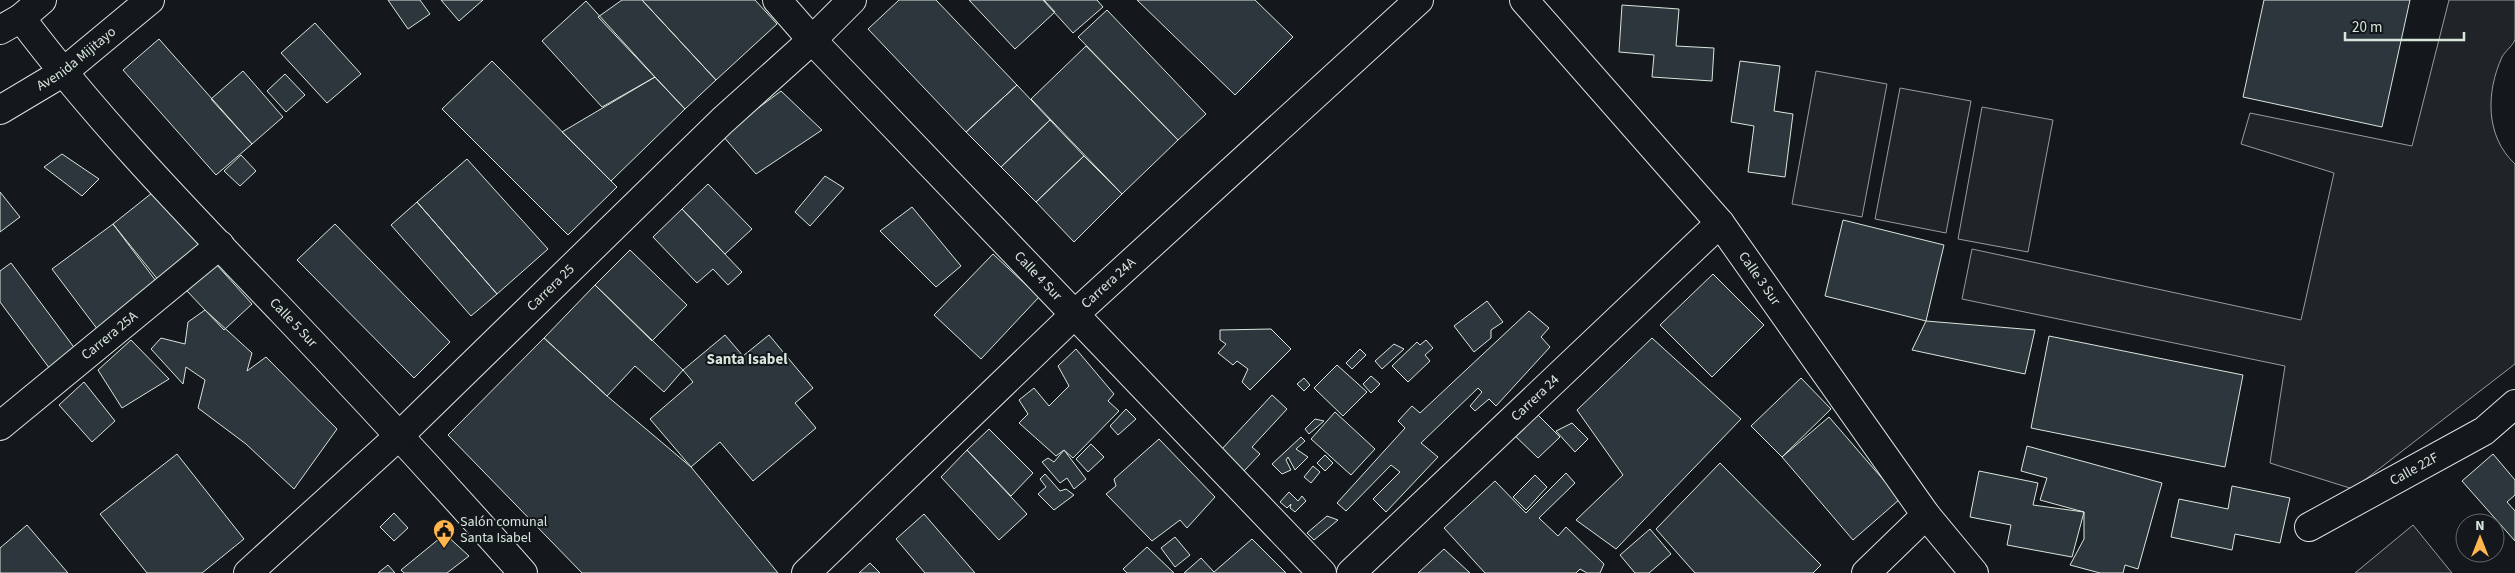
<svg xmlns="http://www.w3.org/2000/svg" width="2515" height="573" font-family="'Source Sans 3',sans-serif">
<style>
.green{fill:#202428;stroke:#939e99}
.building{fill:#2c363c;stroke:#d8e6dc}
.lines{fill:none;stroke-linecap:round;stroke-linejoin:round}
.minor-casing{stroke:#d8e6dc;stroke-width:30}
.major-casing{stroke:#d8e6dc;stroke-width:30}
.minor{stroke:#14181c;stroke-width:28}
.major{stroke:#14181c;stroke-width:28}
.labels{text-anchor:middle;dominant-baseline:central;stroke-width:4;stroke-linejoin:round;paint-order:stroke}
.street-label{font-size:14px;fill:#d8e6dc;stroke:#14181c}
.poi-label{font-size:14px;fill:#d8e6dc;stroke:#14181c;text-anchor:start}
.neighbourhood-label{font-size:15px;font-weight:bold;fill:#d8e6dc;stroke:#14181c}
</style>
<rect width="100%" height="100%" fill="#14181c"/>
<path class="green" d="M2449,0H2515C2515,12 2515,27 2515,39C2514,45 2505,51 2502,57C2486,92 2485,136 2515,164V364L2353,489L2270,463L2285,366L1962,299L1972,249L2301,320L2334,173L2241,144L2250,113L2412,146Z
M1816,71L1887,84L1862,217L1792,204Z
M1900,88L1971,101L1946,233L1875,219Z
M1982,107L2053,120L2028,252L1958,239Z
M2413,525L2452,573H2355Z"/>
<path class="building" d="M388,0H420L430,14L408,29Z
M441,0H483L459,21Z
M622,0H642L716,80L685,109L598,17Z
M642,0H755L777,24L716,80Z
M899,0H936L1017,85L966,132L868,29Z
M969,0H1044L1055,12L1015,49Z
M1043,0H1097L1103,7L1073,33Z
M1137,0H1255L1293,37L1235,95Z
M2264,0H2410L2382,127L2243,97Z
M586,1L655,77L602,107L542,41Z
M1622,5L1679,9L1676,46L1714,48L1712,81L1652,77L1654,55L1619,52Z
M1107,10L1206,114L1178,140L1078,37Z
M315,23L361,74L327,103L281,53Z
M159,39L252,144L216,175L123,70Z
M1086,46L1178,140L1122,194L1031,99Z
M492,61L617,187L568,235L442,109Z
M1740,61L1780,66L1774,111L1793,114L1785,177L1748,172L1754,126L1731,122Z
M243,71L283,117L252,144L211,99Z
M285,74L305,95L286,112L267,91Z
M655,77L685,109L611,181L562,132Z
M1017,85L1050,120L1001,167L966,132Z
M781,91L822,130L756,174L722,135Z
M1050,120L1084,156L1036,202L1001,167Z
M62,154L99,179L82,196L44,167Z
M241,155L256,171L240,186L224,171Z
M1084,156L1122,194L1074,242L1036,202Z
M467,159L548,249L497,294L417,202Z
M825,176L844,188L810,226L795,212Z
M708,184L752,229L725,254L682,209Z
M157,189L203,245L159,281L113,224Z
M0,192L20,217L0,232Z
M417,202L497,294L471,316L391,225Z
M912,207L961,266L936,287L880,231Z
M682,209L742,272L728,285L713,269L697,283L653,237Z
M1843,220L1944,245L1926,321L1825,296Z
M113,224L162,289L101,334L52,269Z
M335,224L450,342L414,378L297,260Z
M630,250L687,305L652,341L595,285Z
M993,254L1039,297L981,359L934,315Z
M11,263L76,350L50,369L0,302V271Z
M216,264L252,304L224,330L187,291Z
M1713,274L1764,325L1712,377L1660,325Z
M595,285L683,370L664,392L635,366L607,396L544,338Z
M1487,301L1503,322L1491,330V338L1474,352L1454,326Z
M205,310L252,353L247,371L266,357L337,429L294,489L246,444L198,408L205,380L186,367L183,384L151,349L161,338L185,344L188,322Z
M1529,311L1549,328L1541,337L1550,347L1496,406L1489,399L1475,411L1470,406L1482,392L1478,388L1421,443L1438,457L1386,512L1373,499L1400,472L1391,465L1346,511L1337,503L1405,428L1398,421L1412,406L1420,413Z
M1926,321L2035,330L2025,374L1912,350Z
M1271,329L1291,349L1250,390L1242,382L1248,369L1237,361L1233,365L1218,353L1226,344L1220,340V330Z
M725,335L743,356L769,335L813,388L795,403L816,428L753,481L720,442L691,467L650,419L693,382L683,370Z
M2049,336L2243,375L2225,467L2031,428Z
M544,338L607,396L691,467L778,573H582L448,435Z
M1652,338L1741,419L1616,549L1576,520L1623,475L1577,410Z
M131,340L169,379L122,408L98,370Z
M1426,340L1433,348L1425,355L1430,361L1408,382L1392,366L1417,342L1420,345Z
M1394,344L1404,349L1382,369L1375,361Z
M1076,349L1114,394L1108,401L1119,411L1073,458L1064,450L1056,456L1019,423L1028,414L1019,400L1034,388L1049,406L1069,386L1058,366Z
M1360,349L1366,355L1352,369L1346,363Z
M1337,365L1367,392L1343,416L1314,388Z
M1371,376L1380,384L1371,393L1363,384Z
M1304,378L1310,385L1304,391L1297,384Z
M1801,378L1831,409L1782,457L1751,426Z
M84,382L115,421L92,442L59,405Z
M1272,395L1287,409L1252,447L1260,454L1244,471L1221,450Z
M1126,409L1136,419L1118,435L1110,426Z
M1533,410L1560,437L1538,458L1511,432Z
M1335,412L1375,449L1351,475L1311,439Z
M1829,417L1900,499L1853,540L1782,457Z
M1315,419L1324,421L1309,434L1305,429Z
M1572,423L1588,439L1575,452L1556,431Z
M989,429L1033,473L1011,496L967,450Z
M1301,437L1305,441L1296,449L1308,457L1295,470L1288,457L1286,460L1291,470L1282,474L1272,464Z
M1159,439L1215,497L1187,528L1180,520L1152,541L1106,494L1116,486L1114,479Z
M1091,444L1104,457L1088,472L1076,459Z
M2027,446L2162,483L2138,569L2125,565L2123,573H2100L2070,565L2084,539V512L2040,500L2047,478L2021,471Z
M967,450L1027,514L999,540L941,477Z
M1064,450L1086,479L1074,489L1067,478L1060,483L1042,462L1048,458L1054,462Z
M177,454L244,539L202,573H147L100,514Z
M2493,454L2515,480V495L2507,502L2515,511V541L2462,481Z
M1325,455L1333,463L1325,471L1317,463Z
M1720,463L1821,565L1813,573H1695L1656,529Z
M1313,466L1320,472L1311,483L1304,477Z
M1979,471L2038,483L2033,505L2084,512L2072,557L2007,545L2011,525L1970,517Z
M1566,473L1575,483L1539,518L1558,536L1566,527L1604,564L1600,573H1587L1580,569L1576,573H1485L1444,528L1495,481L1526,513Z
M1045,474L1060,491L1066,489L1074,495L1054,510L1038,494L1046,487L1040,479Z
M1535,475L1547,487L1526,510L1513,497Z
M2232,486L2290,498L2280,543L2235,534L2232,550L2171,537L2179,499L2228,509Z
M1289,492L1298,501L1302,496L1306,501L1295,512L1290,508L1291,504L1287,508L1280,502Z
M394,513L408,528L394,541L380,527Z
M924,514L975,573H925L896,539Z
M1327,516L1338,520L1314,540L1307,533Z
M27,525L68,573H0V548Z
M1650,529L1671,554L1649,573H1635L1620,555Z
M445,534L469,556L447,573H404L401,570Z
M1175,537L1190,555L1175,567L1161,548Z
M1252,539L1286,573H1184L1201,558L1214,572Z
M1147,547L1174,573H1127L1123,569Z
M1444,549L1470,573H1418Z
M870,563L880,573H859Z
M388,565L395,573H378Z"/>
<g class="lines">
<g class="minor-casing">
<g id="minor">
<path id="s1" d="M777,0L812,40L1322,573"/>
<path id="s2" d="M1524,0L1720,223L1926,515L1974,573"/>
<path id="s3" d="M21,18C99,122 192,217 282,311C364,397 444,484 523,573"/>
<path id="s4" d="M0,426L220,245"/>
<path id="s5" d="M2309,527L2484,431L2515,404"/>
<path id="s6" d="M248,573L400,435L722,121L812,40L852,0"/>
<path id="s7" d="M806,573L1076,313L1419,0"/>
<path id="s8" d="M1351,573L1720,223"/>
<path d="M1866,573L1926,515"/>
</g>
</g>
<g class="major-casing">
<g id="major">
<path d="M0,30L21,18L42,0"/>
<path id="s9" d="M0,110L62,73L150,0"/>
</g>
</g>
<use href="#minor" class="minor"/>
<use href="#major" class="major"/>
</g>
<defs>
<g id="civic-pin" transform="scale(1.125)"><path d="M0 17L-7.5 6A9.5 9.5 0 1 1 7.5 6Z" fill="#ffb74d" stroke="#14181c"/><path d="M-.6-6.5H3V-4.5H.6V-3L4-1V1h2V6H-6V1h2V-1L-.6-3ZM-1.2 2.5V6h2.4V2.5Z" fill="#111"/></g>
</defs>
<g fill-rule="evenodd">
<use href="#civic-pin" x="444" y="530"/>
</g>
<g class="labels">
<g class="street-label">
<text stroke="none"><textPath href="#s9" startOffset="92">Avenida Mijitayo</textPath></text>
<text stroke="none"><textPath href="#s1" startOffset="380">Calle 4 Sur</textPath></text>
<text stroke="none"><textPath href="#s2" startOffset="365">Calle 3 Sur</textPath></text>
<text stroke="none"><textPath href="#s7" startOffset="419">Carrera 24A</textPath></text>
<text stroke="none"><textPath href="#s6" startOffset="416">Carrera 25</textPath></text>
<text stroke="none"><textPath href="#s3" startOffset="409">Calle 5 Sur</textPath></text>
<text stroke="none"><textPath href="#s4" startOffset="142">Carrera 25A</textPath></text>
<text stroke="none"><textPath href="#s8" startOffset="254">Carrera 24</textPath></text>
<text stroke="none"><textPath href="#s5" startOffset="120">Calle 22F</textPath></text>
</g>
<g class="poi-label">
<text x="460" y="522">Salón comunal<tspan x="460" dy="16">Santa Isabel</tspan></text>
</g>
<g class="neighbourhood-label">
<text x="747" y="359">Santa Isabel</text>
</g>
</g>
<g transform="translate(2480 538)"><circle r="24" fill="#14181c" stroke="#626a69"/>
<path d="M0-4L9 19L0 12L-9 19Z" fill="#ffb74d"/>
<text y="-8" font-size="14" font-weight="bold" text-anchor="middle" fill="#d8e6dc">N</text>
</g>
<path d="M2345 32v8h119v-8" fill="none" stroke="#d8e6dc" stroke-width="2.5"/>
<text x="2352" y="32" font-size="15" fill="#d8e6dc" stroke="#14181c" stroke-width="4" paint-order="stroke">20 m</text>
</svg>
